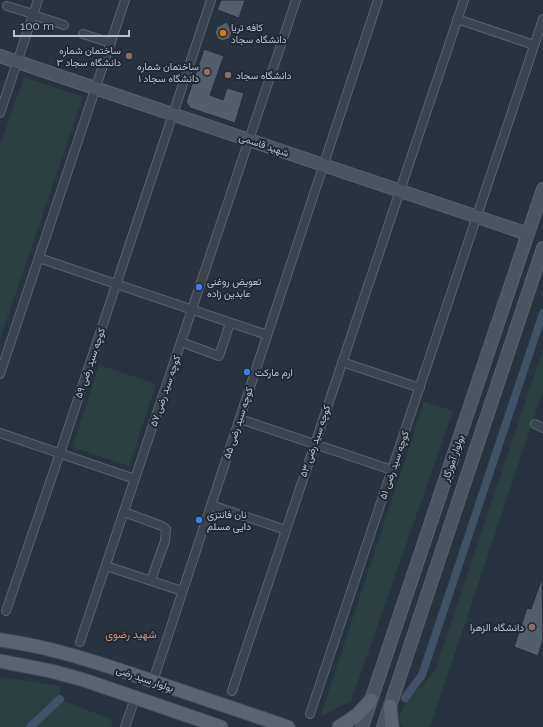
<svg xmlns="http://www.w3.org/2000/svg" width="543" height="727" font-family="Raleway,Vazirmatn,sans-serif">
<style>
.green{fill:#2b4141}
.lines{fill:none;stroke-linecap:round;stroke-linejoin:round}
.canal{stroke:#405267;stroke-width:8}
.building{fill:#525e6a;stroke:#232c36}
.street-casing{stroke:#5a636d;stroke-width:10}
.secondary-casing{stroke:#5a636d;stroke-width:14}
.primary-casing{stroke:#464e58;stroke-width:15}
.street{stroke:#3c454f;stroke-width:8}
.secondary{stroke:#4a5562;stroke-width:12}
.primary{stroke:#5a646f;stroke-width:13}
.food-dot{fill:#e8710a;stroke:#212a34;stroke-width:1.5}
.education-dot{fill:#8d6e63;stroke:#212a34;stroke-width:1.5}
.shop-dot{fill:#3f7fe0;stroke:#212a34;stroke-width:1.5}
.labels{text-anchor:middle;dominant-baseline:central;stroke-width:4;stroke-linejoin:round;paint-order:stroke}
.poi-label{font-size:10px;fill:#b9c0ca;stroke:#212a34;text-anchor:start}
.street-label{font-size:10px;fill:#b9c0ca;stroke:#212a34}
.neighbourhood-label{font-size:11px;fill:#cd9270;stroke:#212a34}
</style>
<rect width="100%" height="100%" fill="#28333f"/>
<path class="green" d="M24,77L83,97L0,339V146Z
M543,349V391L430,727H402L399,718L407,699L422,686L435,671Z
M99,365L156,384L129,466L72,447Z
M424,402L453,411L351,701L320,717Z
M0,677L61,686L59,699L113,720L111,727H0Z"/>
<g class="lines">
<path class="canal" d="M405,698L422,675L543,313
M30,727L60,699"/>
</g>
<path class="building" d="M221,0H245L239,18L217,10Z
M227,22L232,32L230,38L223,41L218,39L215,33L217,27Z
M204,49L224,56L210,95L223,100L227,88L244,93L235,123L190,108L186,102Z
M542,578L543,640L538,656L514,647L527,608L531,609Z"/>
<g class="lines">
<g class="street-casing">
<path id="street" d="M7,6L33,14
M33,15L64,25
M457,19L534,45
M83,34L111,43
M0,113L38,0
M39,258L267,335
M181,342L219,356L230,323
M342,362L420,388
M0,374L125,0
M240,419L392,470
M535,424L543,428
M0,433L135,479
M211,505L286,530
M124,512L162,526L166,529L165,541L151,580
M106,566L182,591
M6,611L60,453L211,0
M80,642L296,0
M153,681L378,0
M232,691L464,0
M310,714L543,19
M125,727L135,698"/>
</g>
<g class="secondary-casing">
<path id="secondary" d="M0,56L528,234
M362,727L543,189
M383,727L543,248"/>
</g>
<g class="primary-casing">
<path id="primary" d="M0,640C53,647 102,664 152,681C198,697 243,712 288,727
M0,661L51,671L84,680L221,727
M390,706L392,727
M339,727L357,715L371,700"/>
</g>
<use href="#street" class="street"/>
<use href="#secondary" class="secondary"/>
<use href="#primary" class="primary"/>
</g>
<circle class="food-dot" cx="223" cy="33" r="4"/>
<g class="education-dot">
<circle cx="129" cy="56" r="4"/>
<circle cx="207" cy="72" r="4"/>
<circle cx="228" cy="75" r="4"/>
<circle cx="532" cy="627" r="4"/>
</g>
<g class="shop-dot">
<circle cx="199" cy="287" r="4"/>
<circle cx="247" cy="372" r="4"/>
<circle cx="199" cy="520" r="4"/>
</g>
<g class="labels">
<g class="poi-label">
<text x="231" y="27">کافه تریا<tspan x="231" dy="12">دانشگاه سجاد</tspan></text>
<text x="121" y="50" text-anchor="end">ساختمان شماره<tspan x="121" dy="12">۳ دانشگاه سجاد</tspan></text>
<text x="199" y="66" text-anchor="end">ساختمان شماره<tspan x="199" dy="12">۱ دانشگاه سجاد</tspan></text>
<text x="236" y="75">دانشگاه سجاد</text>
<text x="207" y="281">تعویض روغنی<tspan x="207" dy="12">عابدین زاده</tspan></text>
<text x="255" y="372">ارم مارکت</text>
<text x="207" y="514">نان فانتزی<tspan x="207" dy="12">دایی مسلم</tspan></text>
<text x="524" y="627" text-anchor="end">دانشگاه الزهرا</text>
</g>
<g class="street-label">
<text transform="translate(264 145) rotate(19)">شهید قاسمی</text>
<text transform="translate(90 363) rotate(-71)">کوچه سید رضی ۵۹</text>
<text transform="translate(165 391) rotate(-71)">کوچه سید رضی ۵۷</text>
<text transform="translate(238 423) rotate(-72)">کوچه سید رضی ۵۵</text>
<text transform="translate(315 441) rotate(-71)">کوچه سید رضی ۵۳</text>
<text transform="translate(453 458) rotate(-71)">بولوار آموزگار</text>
<text transform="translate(394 465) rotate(-71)">کوچه سید رضی ۵۱</text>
<text transform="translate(145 679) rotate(19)">بولوار سید رضی</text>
</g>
<g class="neighbourhood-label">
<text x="131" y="634">شهید رضوی</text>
</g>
</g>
<path d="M14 30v6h115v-6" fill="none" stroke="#b9c0ca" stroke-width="2"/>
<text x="20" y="30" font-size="12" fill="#b9c0ca" stroke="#212a34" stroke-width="3" paint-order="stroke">100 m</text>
</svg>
